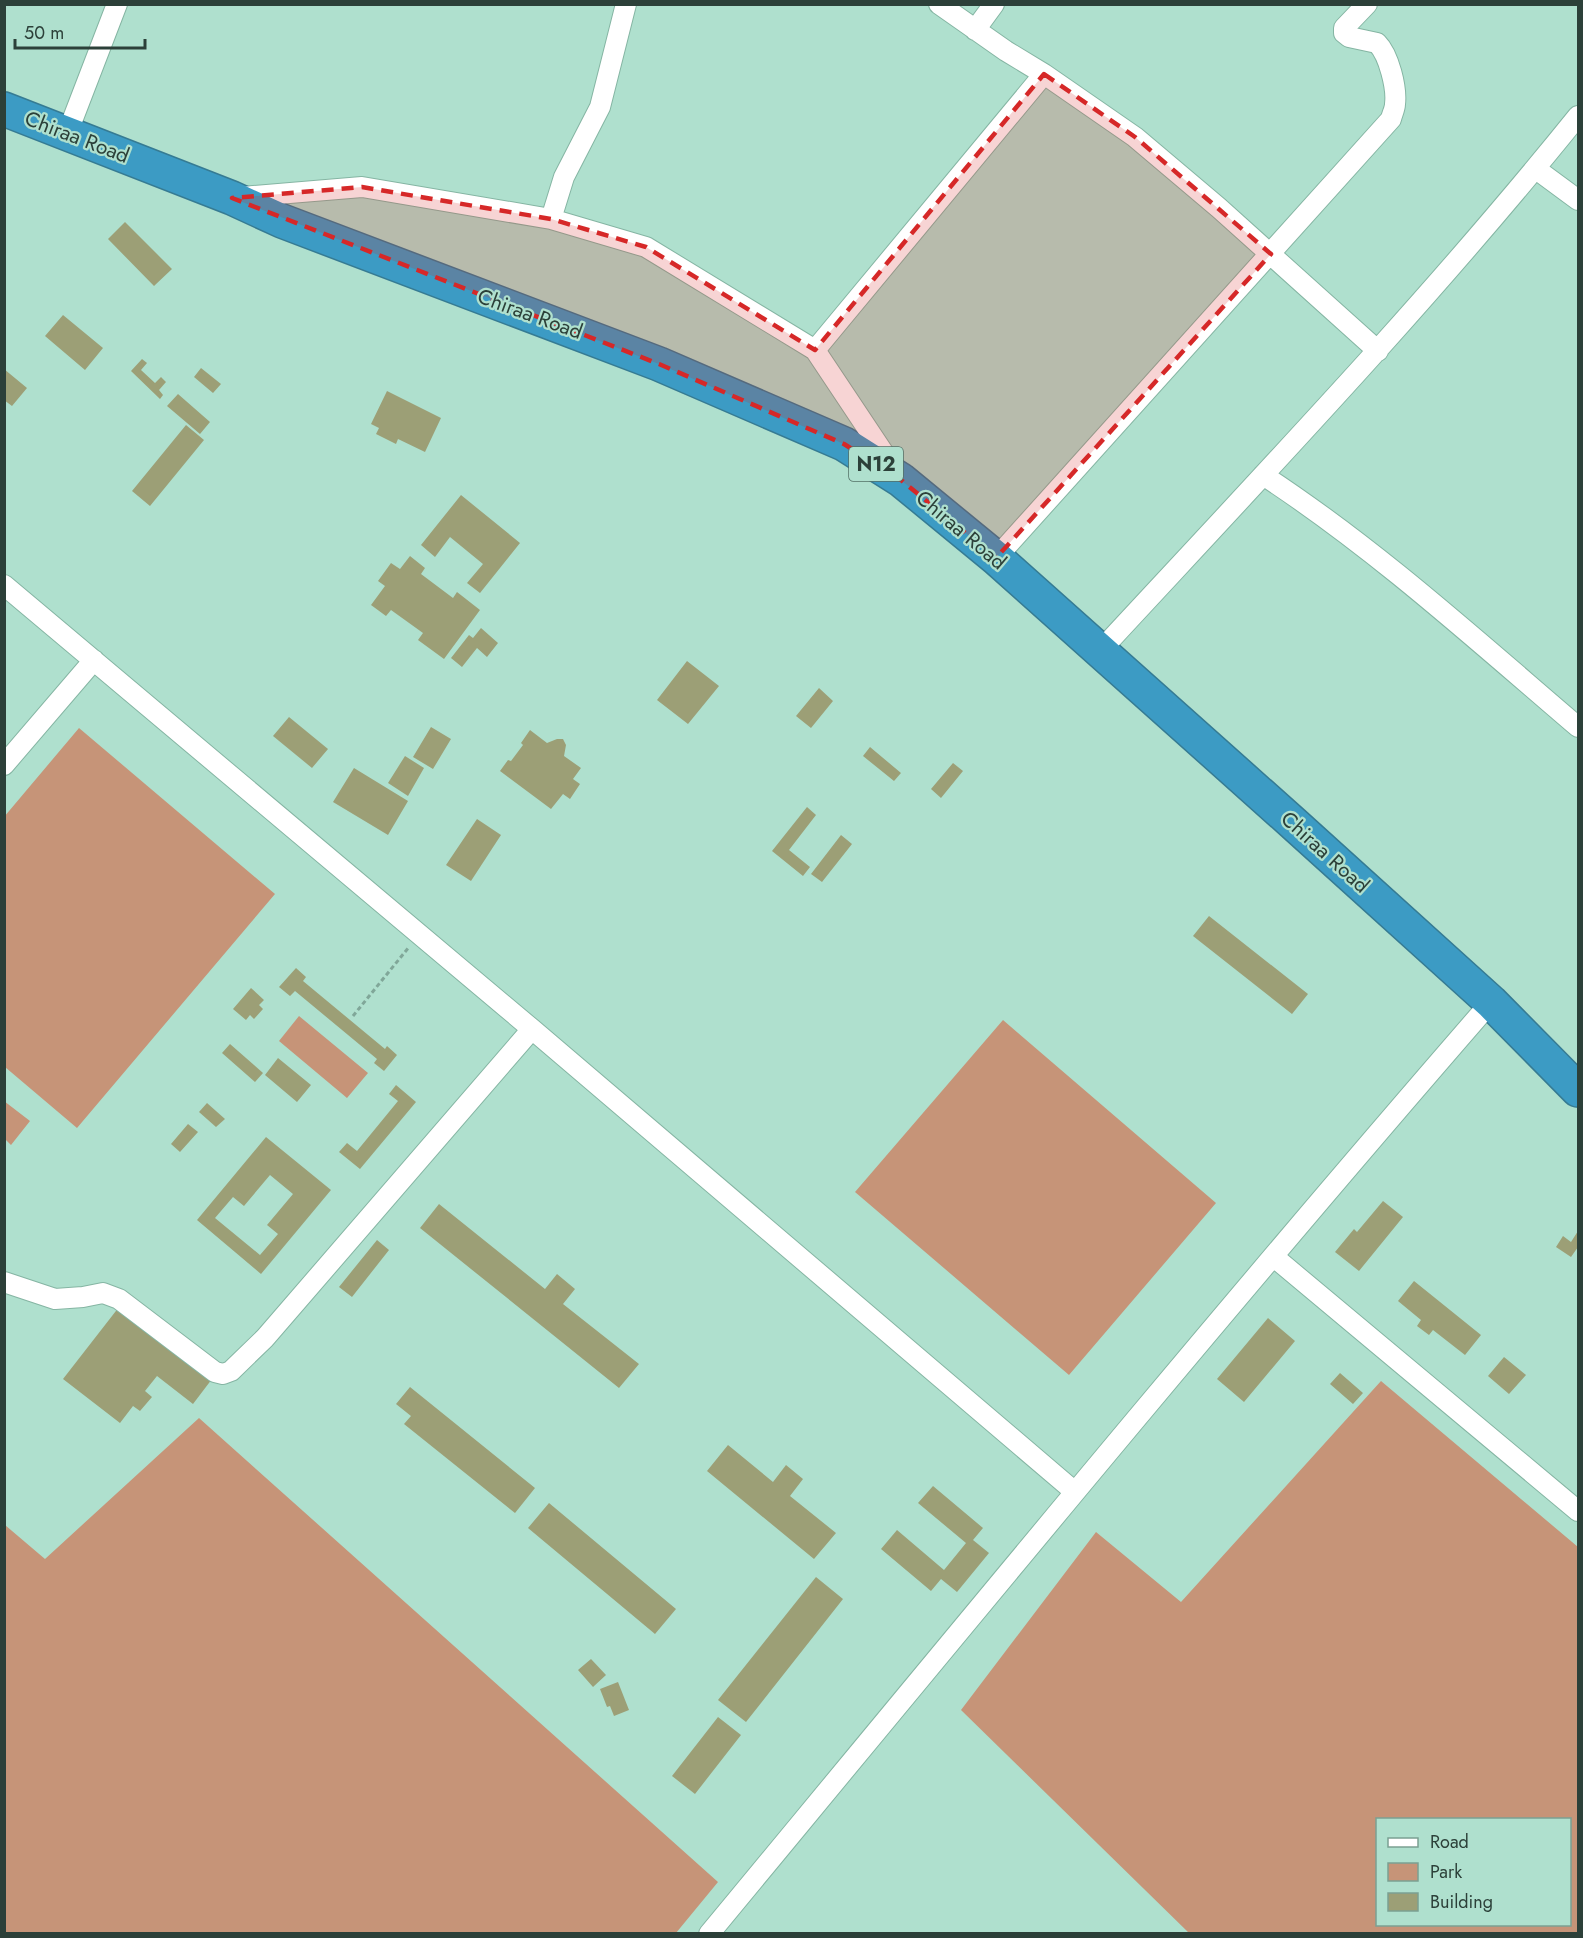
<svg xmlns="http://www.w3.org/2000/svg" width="1583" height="1938" font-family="Jost,sans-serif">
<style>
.green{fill:#c69478;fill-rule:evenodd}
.building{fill:#9c9f76;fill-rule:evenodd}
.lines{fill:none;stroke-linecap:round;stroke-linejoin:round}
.street-casing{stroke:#85b5a3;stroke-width:22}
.highway-casing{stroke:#367b93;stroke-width:36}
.path{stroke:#80a799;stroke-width:3;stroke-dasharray:4.5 3;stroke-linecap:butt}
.street{stroke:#fff;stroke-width:20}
.highway{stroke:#3c9bc4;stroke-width:33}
.marked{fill:#d62828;fill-opacity:0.2;stroke:#d62828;stroke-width:4.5;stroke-dasharray:12 8;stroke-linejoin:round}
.labels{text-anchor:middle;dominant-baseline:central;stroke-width:4.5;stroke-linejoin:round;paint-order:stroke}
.shield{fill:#afe0ce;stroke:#537066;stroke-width:1.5}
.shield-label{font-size:20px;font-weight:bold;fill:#2c4039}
.street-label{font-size:21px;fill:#2c4039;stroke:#afe0ce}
</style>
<rect width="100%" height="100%" fill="#afe0ce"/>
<path class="green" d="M79,728L275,894L77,1128L5,1067L4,817Z
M299,1016L368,1073L347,1098L279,1041Z
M1003,1020L1216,1203L1069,1375L855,1192Z
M4,1101L30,1121L11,1145L5,1139Z
M1381,1381L1578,1547V1933H1189L961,1710L1096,1532L1181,1602ZM1378,1820H1570V1924H1378Z
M199,1418L718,1882L676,1933H5V1525L45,1559Z"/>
<path class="building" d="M125,222L172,269L154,286L108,239Z
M63,315L103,348L85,370L45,336Z
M142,359L147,363L141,370L155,383L161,377L166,382L159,390L163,395L160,399L131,371Z
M201,368L221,384L213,393L194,377Z
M4,369L27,388L12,406L4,400Z
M387,391L441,418L425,452L398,439L396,444L376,434L379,428L371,424Z
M178,394L210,422L200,434L167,406Z
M186,425L204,440L150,506L132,491Z
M461,495L520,543L480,593L467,583L483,564L450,537L435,557L421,545Z
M410,556L425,568L421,574L453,598L457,592L480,610L444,659L418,640L423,633L391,610L386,616L371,605L385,586L378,581L391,563L400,569Z
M481,628L498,643L487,657L477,648L462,667L451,658L469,635L473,638Z
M687,661L719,686L688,724L657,700Z
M819,688L833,701L811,728L796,716Z
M289,717L328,749L312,768L273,736Z
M431,727L451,739L433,769L413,757Z
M530,730L547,743L557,739H563L566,745L564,756L581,768L573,779L580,784L570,799L563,794L551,809L500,771L508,760L511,761L523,745L521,743Z
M870,747L901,773L894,781L863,756Z
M405,756L424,768L408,796L388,783Z
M953,763L963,771L941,798L931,789Z
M354,768L408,801L388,835L333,802Z
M807,807L816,815L789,850L810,867L803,876L772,851Z
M477,819L501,835L471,881L446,865Z
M841,835L852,844L822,882L811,874Z
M1209,916L1308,994L1292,1014L1193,936Z
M296,968L306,977L303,981L385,1049L387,1046L397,1055L384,1071L374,1063L377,1059L295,991L290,996L279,987Z
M251,988L264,1000L259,1005L263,1009L254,1019L250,1015L246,1020L233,1009Z
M230,1044L263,1073L255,1082L222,1053Z
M278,1058L311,1085L297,1102L265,1075Z
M396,1085L416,1102L360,1169L339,1152L347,1143L357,1151L398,1101L389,1094Z
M207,1103L225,1119L216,1127L199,1112Z
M188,1124L198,1132L180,1152L171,1144Z
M266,1137L331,1190L261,1274L197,1220ZM270,1175L293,1194L267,1225L278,1234L260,1255L215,1218L233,1197L244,1206Z
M1383,1201L1403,1217L1359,1271L1335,1252L1354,1229L1357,1232Z
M439,1204L545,1289L557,1274L575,1289L563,1304L639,1364L619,1388L420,1228Z
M1578,1231V1247L1571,1257L1556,1247L1563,1236L1571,1242Z
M377,1240L389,1250L352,1297L339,1287Z
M1414,1281L1481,1335L1465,1355L1433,1330L1429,1335L1417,1326L1421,1320L1398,1301Z
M119,1307L212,1379L193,1404L157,1376L145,1391L152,1397L140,1411L133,1406L120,1423L63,1379Z
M1268,1318L1295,1341L1244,1402L1217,1379Z
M1504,1357L1526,1375L1509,1394L1488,1376Z
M1340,1373L1363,1393L1353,1404L1330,1384Z
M410,1387L535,1488L515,1513L404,1424L411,1416L396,1404Z
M728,1445L773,1482L786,1465L803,1479L790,1496L836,1533L814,1559L707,1471Z
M933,1486L983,1528L973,1540L989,1553L957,1592L941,1579L931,1591L881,1549L897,1530L944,1570L966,1543L918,1503Z
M549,1503L676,1609L655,1634L528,1528Z
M816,1577L843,1599L746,1722L718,1700Z
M591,1659L606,1675L593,1687L578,1670Z
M618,1682L629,1710L614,1716L610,1706L607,1707L600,1689Z
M718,1717L741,1735L695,1794L672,1776Z"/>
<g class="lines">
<g class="street-casing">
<path id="street" d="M939,4L1006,51L1044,74L1135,137L1219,208L1378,351
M975,30L994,4
M67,134L117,4
M1536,169L1578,200
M241,197L362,187L551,219L646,247L815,350L893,467
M551,219L564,177L600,107L626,4
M815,350L1044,74
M1263,475C1376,549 1476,640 1578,727
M996,558L1391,119C1392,114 1395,109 1395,104C1397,88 1389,55 1377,43L1349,37L1344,33V28L1367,4
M4,585L532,1029L1075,1492
M1100,651C1263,475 1428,302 1578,116
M4,765L94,660
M1274,1257L1578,1511
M4,1282L55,1299L83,1297L103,1293L119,1299L215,1372L223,1374L231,1371L265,1338L532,1029
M709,1934C968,1621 1225,1308 1491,1002"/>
</g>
<g class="highway-casing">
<path id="highway" d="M4,109L232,198L282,221L659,364L844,444L901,480L996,558L1293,823L1491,1002L1578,1090"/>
</g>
<path class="path" d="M353,1016L409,947"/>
<use href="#street" class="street"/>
<use href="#highway" class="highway"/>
</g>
<path class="marked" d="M1044,74L1135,137L1271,254L996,558L901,480L844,444L659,364L232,198L362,187L551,219L646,247L815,350Z"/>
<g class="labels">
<rect class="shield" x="849" y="447" width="54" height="34" rx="4.5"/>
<g class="shield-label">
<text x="876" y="464">N12</text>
</g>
<g class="street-label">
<text transform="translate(77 137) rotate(21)">Chiraa Road</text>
<text transform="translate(530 314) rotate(20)">Chiraa Road</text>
<text transform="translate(961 530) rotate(40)">Chiraa Road</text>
<text transform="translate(1325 852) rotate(42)">Chiraa Road</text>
</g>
</g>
<rect width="1583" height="1938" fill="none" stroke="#2c4039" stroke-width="12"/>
<rect x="1376" y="1818" width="195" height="108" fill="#afe0ce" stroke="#7ba092" stroke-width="1.5"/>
<rect x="1388" y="1838" width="30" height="9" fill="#ffffff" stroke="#7ba092" stroke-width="1.5"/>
<text x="1430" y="1848" font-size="18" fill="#2c4039">Road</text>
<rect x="1388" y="1863" width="30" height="18" fill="#c69478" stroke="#7ba092" stroke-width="1.5"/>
<text x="1430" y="1878" font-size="18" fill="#2c4039">Park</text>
<rect x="1388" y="1893" width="30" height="18" fill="#9c9f76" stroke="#7ba092" stroke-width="1.5"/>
<text x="1430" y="1908" font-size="18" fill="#2c4039">Building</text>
<path d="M15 39v9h130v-9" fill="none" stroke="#2c4039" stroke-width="3"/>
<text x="24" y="39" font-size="18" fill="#2c4039" stroke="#afe0ce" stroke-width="4.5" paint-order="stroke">50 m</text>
</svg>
